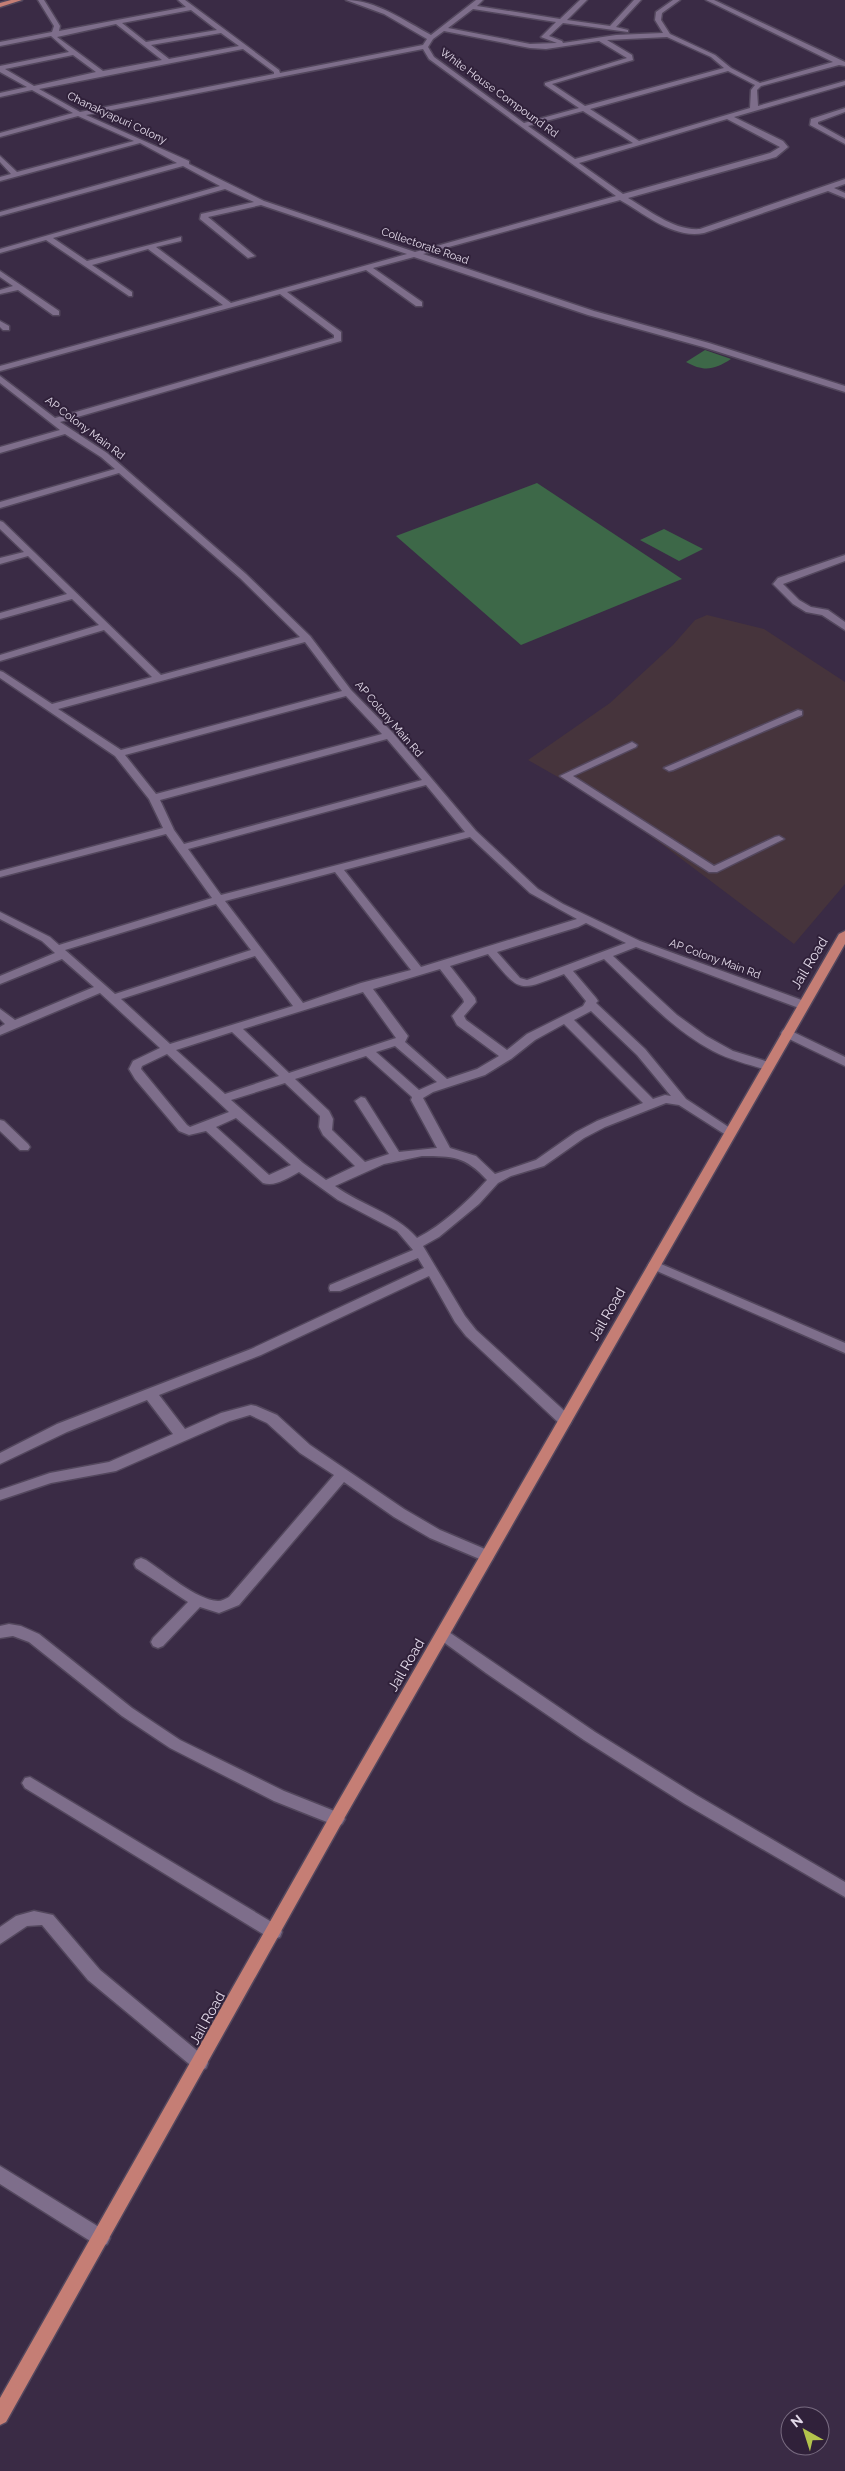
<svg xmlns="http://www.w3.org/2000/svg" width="845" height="2471" font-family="Raleway,sans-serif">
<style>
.education{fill:#46343c}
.green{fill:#3d6848}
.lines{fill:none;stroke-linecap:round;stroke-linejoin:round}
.minor-casing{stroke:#53475d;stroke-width:3}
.major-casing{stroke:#53475d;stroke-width:3}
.minor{fill:#7e6e8b;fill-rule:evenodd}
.major{fill:#c57e75;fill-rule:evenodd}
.labels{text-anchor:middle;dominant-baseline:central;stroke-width:4;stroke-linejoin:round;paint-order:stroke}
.far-street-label{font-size:11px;fill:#e3daea;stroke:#30213a}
.street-label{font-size:14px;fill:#e3daea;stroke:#30213a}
</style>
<rect width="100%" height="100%" fill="#3a2b45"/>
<path class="education" d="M707,615L764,629L845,682V884L794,944L663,845L600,801L528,760L610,703L673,645L695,620Z"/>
<path class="green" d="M705,350L731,359C714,370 704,372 686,362Z
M537,483L682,579L521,645L396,536Z
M664,529L703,549L679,561L640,540Z"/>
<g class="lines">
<g class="minor-casing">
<path id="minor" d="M38,0H44L60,26L59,31L186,7L178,0H185L279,70L280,73L423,45L427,39L384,14L346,0C376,0 405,21 431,35L476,0H483L477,6L560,19L580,0H587L567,20L610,26L634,0H641L616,27L628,30V32L563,23L549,36L562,41L563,43L616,35L663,33L655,20L656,12L673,0H680L662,13L661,20L670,34L715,55L731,68L760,83L833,62L706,0H714L845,62V66L839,65L761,86L757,90L758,106L845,81V85L734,117L783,141L788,147L776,157L628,198C649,210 674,231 700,229L845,179V184L834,188L845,193V198L828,191L704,233C673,239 645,214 620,200L423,254L594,311L709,343L845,386V392L703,347L588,315L414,257L373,268L422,302V306H416L366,270L287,292L341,332V341L60,422L107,453L246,574L310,636L351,690L393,733L476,831L538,889L563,904L640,941L807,1002L809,1005L803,1009L799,1008L636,947L613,956L677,1015L706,1036L733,1051L772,1063L774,1066L768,1070C750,1065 730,1060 713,1051C671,1029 638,991 604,959L573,971L596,998L598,1001L596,1003L645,1049L686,1099L736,1132L730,1136L726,1135L679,1105L666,1103L605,1127L584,1138L544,1166L511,1176L498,1183L479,1204L439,1237L423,1246L465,1316L476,1330L570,1416L572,1420L570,1424H560L466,1336L455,1322L429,1276L261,1355L159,1395L185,1429L221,1413L251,1405L256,1406L277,1415L310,1445L404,1509L440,1530L492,1552L494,1556L492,1560L487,1561L482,1560L430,1538L394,1517L344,1482L239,1605L219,1613L200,1607L163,1646L158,1648L153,1646L151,1642L153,1638L188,1602L136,1568L134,1564L136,1560L141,1558L146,1560C165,1572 196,1600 218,1601C222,1601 225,1599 229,1597L334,1475L300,1453L267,1423L250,1415L230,1421L116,1471L51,1483L0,1500V1490L50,1473L109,1462L173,1434L147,1400L67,1432L0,1464V1453L57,1424L251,1349L424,1268L418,1258L340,1291H330L329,1288L330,1285L413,1250L397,1231L338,1200L299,1172C288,1178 275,1187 263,1183L206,1131L189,1135L179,1131L135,1079L129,1069L133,1061L160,1048L100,993L0,1035V1027L5,1024L0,1019V1009L15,1020L94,987L62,959L0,984V976L55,953L42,941L0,919V912L50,937L59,945L212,898L166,834L0,877V871L163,828L149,799L115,756L0,678V671L3,672L52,704L152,677L104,630L0,661V655L99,625L72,599L0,619V613L67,594L28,556L0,564V558L24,552L0,529V521L3,522L161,675L300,637L240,578L119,473L0,508V502L115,469L101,457L65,434L0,453V447L60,430L0,383V376L55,418L334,338V335L280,294L0,371V366L223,305L148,249L92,265L132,292V296H129L46,240L0,253V249L220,186L183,166L0,216V212L177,163L140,143L0,181V177L11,174L0,162V156L17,172L134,141L78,116L0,137V133L73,113L32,90L0,97V93L27,87L0,72V66L69,52L51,36L0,46V42L52,32L54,26ZM473,9L556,22L541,37L557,43L530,44L448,28ZM191,10L217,30L146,42L122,23ZM116,24L162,60L103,71L57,37ZM444,31L530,48L546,49L599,41L627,58L545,83V85L579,108L524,123L434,57L428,47L433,39ZM221,33L239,46L169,59L151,45ZM667,37L711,57L724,68L585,106L552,84L633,60L632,55L607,40ZM243,49L274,72V74L80,112L39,89ZM423,49L429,59L616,196L415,252L264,201L189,164V161L86,115ZM73,55L96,72L34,86L5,69ZM728,71L755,85L751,90L750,108L639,141L590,109ZM583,111L633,143L575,159L528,126ZM727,119L780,147L770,153L623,194L579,163ZM225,189L254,202L201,214L200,219L248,258L255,256L208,217L261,205L407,254L231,303L156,247L181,241V237L87,261L53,238ZM305,642L342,691L121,750L58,709ZM346,696L382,734L156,794L125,755ZM387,739L422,780L184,844L174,830L160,800ZM426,785L465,832L221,895L188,849ZM470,837L530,893L577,919L421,967L344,870ZM335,872L411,970L361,983L303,1003L225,901ZM216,904L251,950L115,994L65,950ZM586,923L626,943L527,980L520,978L497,952L578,927ZM488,954C521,993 517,992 564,974L586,1001L583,1006L527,1034L507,1050L466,1020L464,1016L476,1002L475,998L450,966ZM255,956L293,1006L170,1044L121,999ZM440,969L463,999L464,1002L452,1016L457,1025L499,1056L477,1069L447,1079L405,1042L408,1036L373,989ZM363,992L396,1038L289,1073L243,1029ZM591,1011L637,1055L671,1096L665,1095L653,1099L574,1020ZM564,1024L643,1103L597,1121L576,1132L536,1160L495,1174L476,1156L450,1148L423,1098L433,1092L485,1075L511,1059L535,1040ZM232,1032L279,1076L225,1094L176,1050ZM395,1046L437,1082L419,1090L376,1052ZM167,1054L229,1112L190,1127L187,1125L141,1069L142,1066ZM366,1056L412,1097L411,1100L437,1148L399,1152L365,1098L361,1097L355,1101L389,1154L365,1162L332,1130L333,1119L329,1111L295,1079ZM285,1083L320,1116L319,1127L323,1135L355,1166L326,1180L303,1163L231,1100ZM236,1118L291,1165L269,1175L216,1127ZM422,1156C453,1156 465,1156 487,1180C467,1202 444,1224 417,1238C395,1213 361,1205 335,1186L384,1164Z
M845,108V112L818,122V124L845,139V144L810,125L811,119Z
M0,271L59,311V315H53L18,290L0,294V290L13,286L0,277Z
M0,321L9,326V330H3L0,327Z
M845,555V561L783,584L799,600L811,607L828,610L845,622V630L822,615L806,612L793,604L773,584L778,578Z
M798,710L802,711V715L673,770L669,771L664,768Z
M632,742L637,745L636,747L573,776L714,866L775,837L779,836L784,839L717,872H709L560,776Z
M787,1029L845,1057V1066L783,1036L781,1033L783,1030Z
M0,1120L4,1121L28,1144L30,1147L28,1150H20L0,1131Z
M654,1261L845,1343V1353L650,1268L648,1265L650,1262Z
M9,1624L21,1626L39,1634L132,1708L180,1740L284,1791L342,1814L345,1819L342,1824L337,1826L274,1801L170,1748L122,1716L29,1642L13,1636L0,1638V1626Z
M443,1628L595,1732L696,1795L845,1882V1897L685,1804L584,1740L486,1673L438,1638L436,1634L438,1630Z
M30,1777L280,1927L282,1932L280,1937L274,1939L268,1937L25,1788L22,1783L25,1778Z
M34,1911L53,1915L100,1970L206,2058L208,2063L206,2068L200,2071L194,2068L88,1980L42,1925L27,1926L0,1944V1927L16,1916Z
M0,2166L107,2232L110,2238L107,2244L101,2246L95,2244L0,2184Z"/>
</g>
<g class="major-casing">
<path id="major" d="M11,0H22L0,7V3Z
M845,931V944L345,1817L6,2422L0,2425V2398L335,1807L839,934Z"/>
</g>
<use href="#minor" class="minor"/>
<use href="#major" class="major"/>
</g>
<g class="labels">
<g class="far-street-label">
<text transform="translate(499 93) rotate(36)">White House Compound Rd</text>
<text transform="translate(117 118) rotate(25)">Chanakyapuri Colony</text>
<text transform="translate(425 246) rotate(19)">Collectorate Road</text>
<text transform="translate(85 428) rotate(37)">AP Colony Main Rd</text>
<text transform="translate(389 719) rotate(49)">AP Colony Main Rd</text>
<text transform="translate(715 959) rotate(20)">AP Colony Main Rd</text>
</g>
<g class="street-label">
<text transform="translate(809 963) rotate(-59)">Jail Road</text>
<text transform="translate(607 1314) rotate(-60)">Jail Road</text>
<text transform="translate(406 1665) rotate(-60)">Jail Road</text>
<text transform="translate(207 2018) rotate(-61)">Jail Road</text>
</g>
</g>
<g transform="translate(805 2431) rotate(321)"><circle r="24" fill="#30213a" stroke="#786b80"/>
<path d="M0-4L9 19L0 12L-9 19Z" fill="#b2c34c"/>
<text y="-8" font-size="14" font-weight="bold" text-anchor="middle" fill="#e3daea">N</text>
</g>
</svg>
